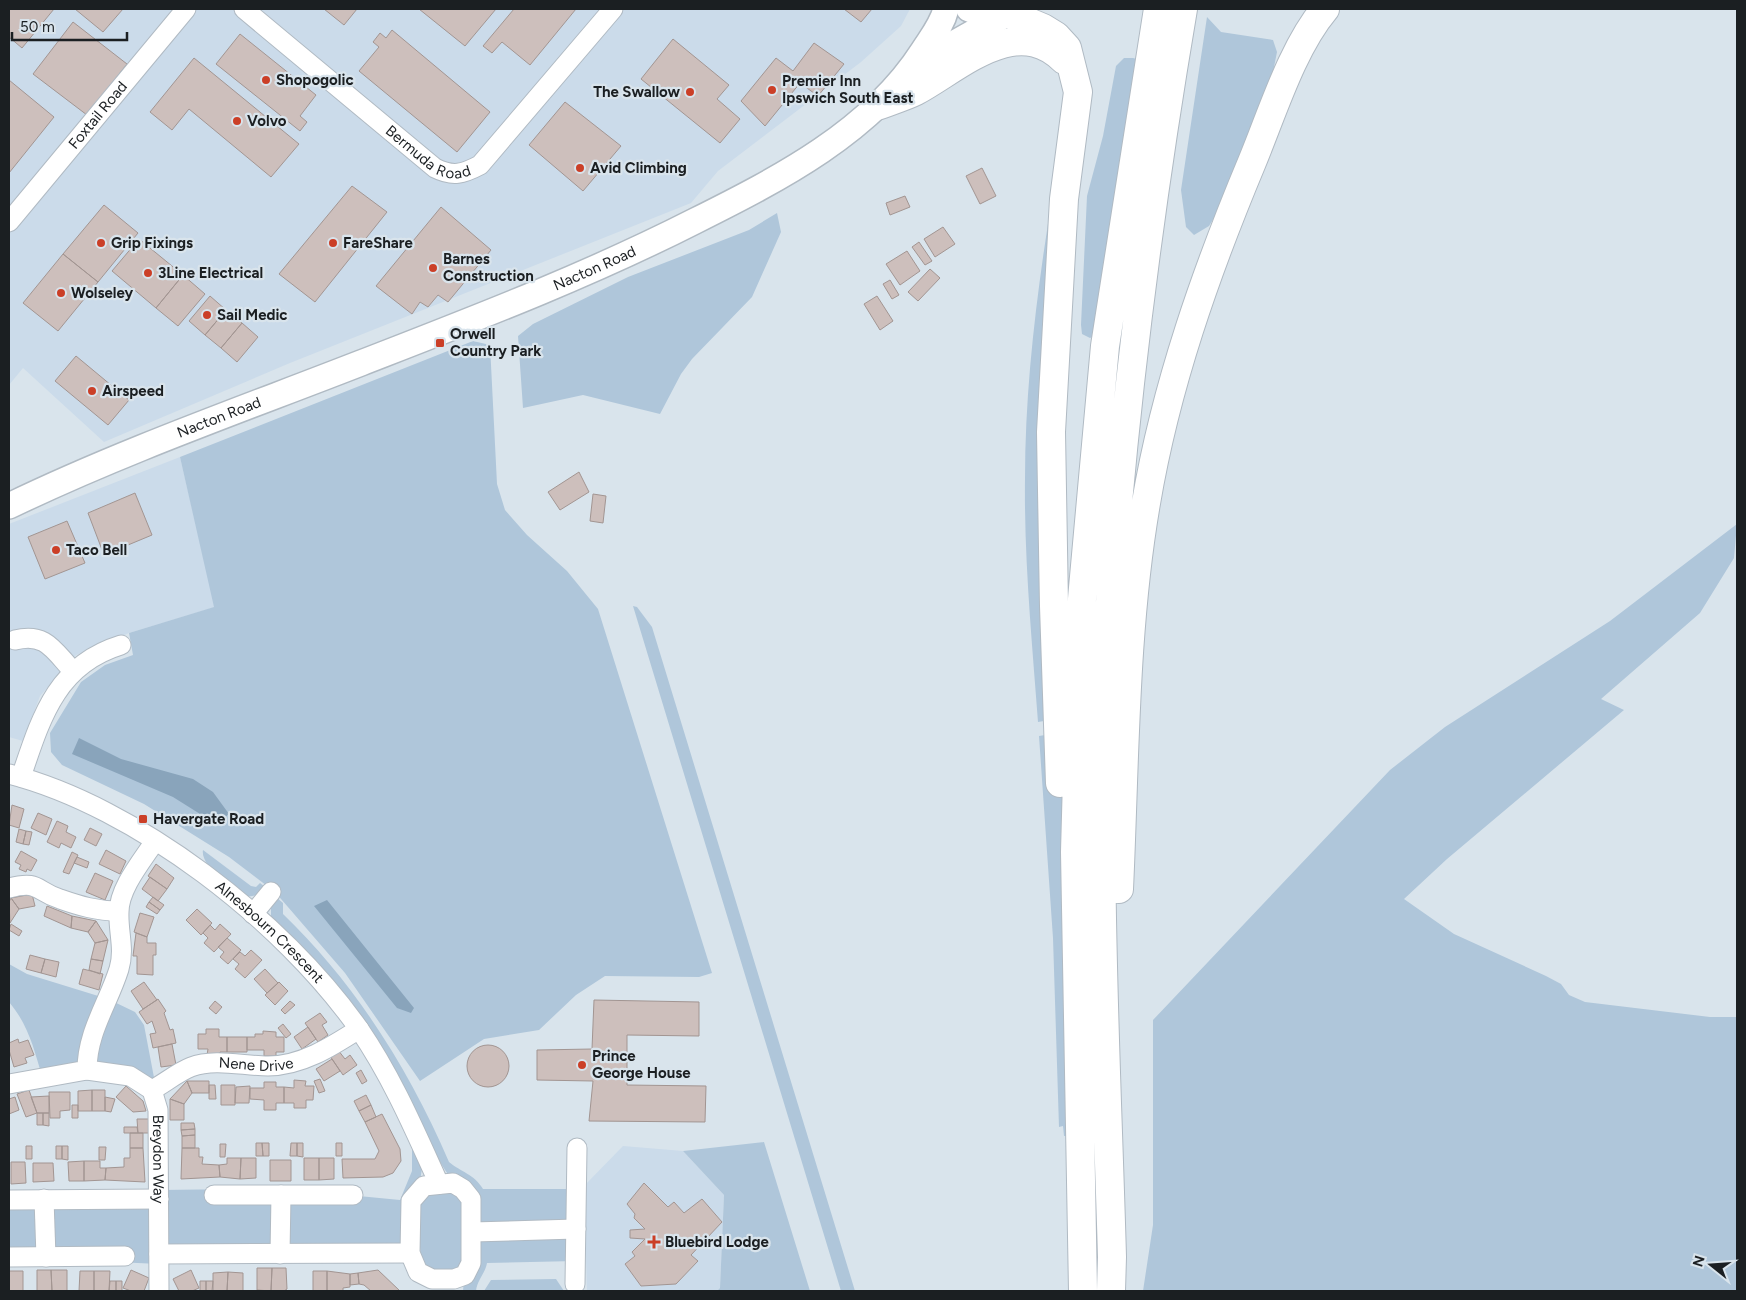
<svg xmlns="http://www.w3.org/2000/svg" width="1746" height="1300" font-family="Figtree,sans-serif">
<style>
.built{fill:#cbdbea}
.green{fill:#afc6da}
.water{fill:#89a4bb}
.building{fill:#cdbfbc;stroke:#a29592}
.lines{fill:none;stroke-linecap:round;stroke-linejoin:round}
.minor-casing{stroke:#b0bac3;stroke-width:21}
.major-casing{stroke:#b0bac3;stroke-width:28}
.highway-casing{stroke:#b0bac3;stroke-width:30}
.minor{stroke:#fff;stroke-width:19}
.major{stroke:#fff;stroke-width:25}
.highway{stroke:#fff;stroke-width:28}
.poi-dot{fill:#cb3f27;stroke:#d9e4ec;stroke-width:2}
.labels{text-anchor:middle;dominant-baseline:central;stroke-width:4.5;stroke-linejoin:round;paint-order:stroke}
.poi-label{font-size:15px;font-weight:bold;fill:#1b1f22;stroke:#d9e4ec;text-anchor:start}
.street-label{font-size:15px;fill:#1b1f22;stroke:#d9e4ec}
</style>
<rect width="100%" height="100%" fill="#d9e4ec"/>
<path class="built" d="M9,9H910L901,26L861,62L718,171L691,203L290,363L104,442L23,368L9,385Z
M180,457L215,607L129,633L76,655L40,696L23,741L9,737V524Z
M623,1146L683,1151L724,1195L720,1288L717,1291H587L584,1186Z"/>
<path class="green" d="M1207,17L1221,32L1273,40L1277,52L1270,87L1223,203L1209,226L1194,235L1186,227L1181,190Z
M1124,58H1133L1144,61L1103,332L1090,338L1082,334L1081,325L1087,196L1103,136L1116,66Z
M1057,167L1061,771L1074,1033L1075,1135L1064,1136L1063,1126L1059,1127L1053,938L1039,736L1045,735L1044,721L1038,722C1032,641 1024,560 1025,479C1025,374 1040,270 1057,167Z
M777,213L781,232L752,297L692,359L681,374L660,414L583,395L523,408L518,336L533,324L628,277L749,230Z
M473,341L490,345L497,484L505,510L527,535L567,571L598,609L712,973L699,977L605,976L576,995L539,1030L484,1039L420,1081L345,973L275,892L229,857L144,804L62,765L51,752L50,733L81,682L105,665L133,655L129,633L214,607L180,457Z
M1737,524L1734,558L1700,613L1601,699L1624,710L1447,859L1404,899L1454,934L1546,976L1561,984L1569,995L1585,1002L1710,1017H1737V1291H1143L1153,1225V1020L1390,770L1445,727L1610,621Z
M633,606L637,607L652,627L855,1291H841Z
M203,850L251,886L256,887L260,883L265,887L257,895C253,896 249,897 245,896C231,891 200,865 203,850Z
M276,897L283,903V914C355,983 410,1071 449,1162C461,1172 474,1174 483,1189H577L576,1261L487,1263C485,1274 477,1280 476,1291H463L471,1199C448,1179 440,1163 427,1136L271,918V904Z
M9,964L27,974L108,999L135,1012L144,1025L156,1088L130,1076H42C34,1049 28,1024 9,1002Z
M764,1142L810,1291H717L720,1288L724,1195L683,1151Z
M417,1146L422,1168L410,1253L234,1254L159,1264L9,1257V1200C59,1197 110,1191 160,1190C240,1188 321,1192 400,1200L412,1171V1149Z
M451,1190L464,1203L461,1265C454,1270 448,1270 439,1270C417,1270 420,1245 420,1230C420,1217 418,1206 425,1195Z
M556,1279L564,1291H484L491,1280Z"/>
<path class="water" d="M79,738L121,759L193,779L213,792L229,814L216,824L173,797L72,754Z
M327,900L414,1008L411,1013L397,1008L314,906Z"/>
<path class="building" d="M9,9H54L22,48L9,37Z
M75,9H123L103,32Z
M324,9H357L344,25Z
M419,9H496L465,46Z
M514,9H576L530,65L502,42L492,53L483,46Z
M844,9H872L861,22Z
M73,22L127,64L87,115L33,74Z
M392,30L490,112L457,152L359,71L379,47L373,42L380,33L386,38Z
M240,34L316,95L300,116L307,122L300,131L216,64Z
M673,39L729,85L717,99L740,119L720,143L641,79Z
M814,43L844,64L818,96L800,83L765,126L741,101L776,58L793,71Z
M194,58L299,144L271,177L189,109L172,130L150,112Z
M9,80L54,117L9,173Z
M565,102L621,146L583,191L529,145Z
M982,168L996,196L980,204L966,176Z
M352,186L387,212L315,302L279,274Z
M905,196L910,207L890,215L886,203Z
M104,205L138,233L98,282L63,254Z
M441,207L491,250L448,302L438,295L428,307L420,302L412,314L376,286Z
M943,227L955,244L935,257L924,239Z
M139,239L183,275L156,308L112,271Z
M919,242L932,261L925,265L912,247Z
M907,251L920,271L900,285L886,264Z
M63,254L98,282L58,331L23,303Z
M930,269L940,278L918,301L908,292Z
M183,275L205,294L178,326L156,308Z
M890,280L899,295L892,299L883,284Z
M210,296L226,310L205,335L189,321Z
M877,296L893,321L880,330L864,304Z
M226,310L242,323L221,348L205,335Z
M242,323L258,337L237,362L221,348Z
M76,356L129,400L108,425L55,381Z
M579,472L589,492L560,510L548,492Z
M135,493L152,535L104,555L88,513Z
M593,494L606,496L603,523L590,521Z
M67,521L85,563L45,579L28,537Z
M12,805L24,809L19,828L9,825Z
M38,813L52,819L46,835L31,828Z
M57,821L68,826L66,832L76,837L71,848L61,843L59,848L47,842Z
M90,828L102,834L96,846L84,840Z
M19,829L26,831L23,844L16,842Z
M26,831L32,832L29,845L23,844Z
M106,850L126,861L120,874L99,864Z
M21,851L37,860L31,871L27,869L26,872L19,869L21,865L15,862Z
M72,852L78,855L69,874L63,872Z
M77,857L89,862L87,868L74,863Z
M156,864L174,878L167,889L148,876Z
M95,873L113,881L105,900L86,892Z
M150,877L167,889L158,901L142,889Z
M32,894L35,906L19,909L11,898Z
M153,897L164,905L160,910L149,902Z
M11,898L19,909L10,923L9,902Z
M149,902L160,910L157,914L146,907Z
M47,906L72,916L71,928L44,916Z
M197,909L212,923L201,935L186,920Z
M140,913L154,917L147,937L134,932Z
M72,916L96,921L88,932L71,928Z
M96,921L108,940L95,943L88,932Z
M11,924L22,931L19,936L9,930Z
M220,924L231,934L214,952L204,943L208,938L203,933L210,925L215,930Z
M136,933L147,937V943H156V955H153V975L137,974V956H133Z
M227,938L241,950L228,964L220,957L224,952L218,947Z
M108,940L103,961L91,959L95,943Z
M251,950L262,960L245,978L235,969L239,964L233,959L240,952L245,956Z
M30,955L45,959L41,973L26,969Z
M45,959L59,962L56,977L41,973Z
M91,959L103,961L100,974L89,970Z
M83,969L103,974L99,990L79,984Z
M265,969L278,983L267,993L254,979Z
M144,982L157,1000L143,1009L131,991Z
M279,982L288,991L275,1005L265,995Z
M158,999L166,1011L164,1013L170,1030L173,1029L176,1043L153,1048L150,1034L156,1033L152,1021L147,1024L139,1012Z
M594,1000L699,1002V1036L627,1035V1085L706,1086L705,1122L589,1121L593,1081L537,1080V1050L592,1049Z
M215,1001L222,1007L216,1014L209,1008Z
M290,1001L295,1005L285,1014L281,1010Z
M320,1013L327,1022L322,1025L328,1035L318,1042L305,1023Z
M283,1024L291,1034L286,1038L278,1028Z
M308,1027L316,1039L302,1049L294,1037Z
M206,1029H219V1037H227V1052H220V1055H207L208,1049H198V1034H206Z
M263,1031L276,1032V1037H284V1052H276V1056H264V1050H247V1037H255V1034H263Z
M227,1037H247V1052H227Z
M18,1039L19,1043L28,1040L34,1055L25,1058L27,1063L14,1067L9,1050V1043Z
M172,1044L176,1065L161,1067L158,1047Z
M467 1066a21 21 0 1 1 42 0a21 21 0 1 1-42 0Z
M338,1050L345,1059L350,1055L357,1065L343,1075L330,1056Z
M332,1059L340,1071L324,1081L316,1069Z
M361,1070L367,1081L362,1084L356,1073Z
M320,1079L325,1091L319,1093L314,1081Z
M294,1080L306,1081L305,1086H314L313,1100H306V1108H294V1103H284V1087L294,1088Z
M187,1081H209V1093H192Z
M187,1081L192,1093L184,1104L170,1099Z
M264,1082H276V1087H284V1103H276V1110H264V1100L250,1099V1088H264Z
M209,1085H215L216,1099H209Z
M221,1085H235V1105H221Z
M126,1086L143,1101L146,1111L133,1112L116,1097Z
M250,1086L249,1103H235L236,1087Z
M29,1090L37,1113L26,1117L17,1094Z
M92,1090V1111H78V1091Z
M92,1090H105V1111H92Z
M49,1092H70V1110L60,1111V1118H50Z
M366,1095L371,1105L359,1111L354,1101Z
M49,1096V1113H37L31,1097Z
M15,1097L19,1110L9,1114V1099Z
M105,1097L115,1099L111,1112L105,1111Z
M170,1099L184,1104V1120H170Z
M72,1105H78V1118H72Z
M371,1105L376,1117L365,1122L359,1111Z
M37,1113H43V1125H37Z
M43,1113H49V1126L43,1125Z
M382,1114L400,1149L401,1161L393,1173L383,1177L343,1178L342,1159H375L379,1151L365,1122Z
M137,1119H150L151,1133H138Z
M181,1123H194L195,1129L181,1130Z
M124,1127H137L138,1133H124Z
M195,1129V1135L182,1136L181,1130Z
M130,1133H143V1148H130Z
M195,1135V1148H182V1136Z
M256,1143H262L263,1156H256Z
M262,1143H269V1156H263Z
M291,1143H297V1156H290Z
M297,1143H303V1157L297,1156Z
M336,1143H342V1156H336Z
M220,1144H226L225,1157H220Z
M26,1146H32V1159H26Z
M56,1146H62V1159H56Z
M62,1146H68V1160L62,1159Z
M99,1147H106L105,1160H99Z
M130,1148H143L145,1182L105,1180L106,1168L124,1167V1158H130Z
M182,1148H199V1157H203L202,1164L219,1165L220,1177L181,1179Z
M227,1158H241L240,1179L220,1177L219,1165L227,1164Z
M241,1158H256V1178L240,1179Z
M304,1158H319V1180H304Z
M319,1158H334V1179L319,1180Z
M270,1160H291V1181H270Z
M84,1161V1181H69L68,1162Z
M84,1161H100V1168H106L105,1180L84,1181Z
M11,1162H25L26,1183L11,1184Z
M33,1163H53L54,1181L33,1182Z
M644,1183L668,1207L674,1202L684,1213L702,1199L722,1222L691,1255L698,1261L676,1284L641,1286L625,1264L635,1256L632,1252L645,1239L630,1238V1230L645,1229L634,1218L635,1214L627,1204Z
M257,1268H272L271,1291L257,1290Z
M272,1268H286L287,1289L284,1291H271Z
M37,1270H51L52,1291H37Z
M51,1270H67V1291H52Z
M131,1270L149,1278L144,1291H131L123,1288Z
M191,1270L199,1288L192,1291H179L173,1279Z
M378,1270L400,1291H371L364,1285L359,1284L358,1273Z
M9,1271H23V1291H9Z
M80,1271H94V1291H79Z
M94,1271H110L109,1291H94Z
M313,1271H327V1291H313Z
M327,1271L350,1274V1287L343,1288V1291H327Z
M228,1272L227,1291H213V1273Z
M228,1272L243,1273V1291H227Z
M358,1273L359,1284L350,1285V1274Z
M110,1281H116V1291H109Z
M116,1281H122V1291H116Z
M200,1281H206V1291H200Z
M206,1281H213L212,1291H206Z"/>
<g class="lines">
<g class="minor-casing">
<g id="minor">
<path id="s1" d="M244,9L435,168C453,177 463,174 480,165L613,9"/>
<path id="s2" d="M9,222L186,9"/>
<path d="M15,640C46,632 54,651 73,671"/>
<path id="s3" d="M9,774C137,807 283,921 359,1029C392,1077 415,1131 439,1184"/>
<path d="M21,777C41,718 56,665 121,645"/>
<path d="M9,888C40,880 35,891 60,899C80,906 97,911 118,911"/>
<path d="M253,914L271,892"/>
<path d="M87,1070L130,1076L152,1090"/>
<path d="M9,1084L87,1070C87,1032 108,1004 119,969C125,949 118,932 119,912C119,888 142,861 155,841"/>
<path id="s4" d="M152,1090C165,1083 178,1072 191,1067C215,1058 243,1066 268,1066C301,1066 331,1047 359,1029"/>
<path id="s5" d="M152,1090L158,1110L159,1291"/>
<path d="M453,1183L463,1189L471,1199V1263L465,1275L454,1279H432L418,1272L410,1253L411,1201L424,1186Z"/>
<path d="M214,1195H353"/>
<path d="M44,1199L46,1257"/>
<path d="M9,1200L159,1199"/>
<path d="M472,1232L576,1229"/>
<path d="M159,1254L410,1253"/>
<path d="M280,1254L281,1195"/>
<path d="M9,1257L125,1256"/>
<path d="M575,1284L577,1148"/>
</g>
</g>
<g class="major-casing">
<g id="major">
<path d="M969,9L984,15H1009"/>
<path d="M916,65L1003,16"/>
<path id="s6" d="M9,506C123,451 243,409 361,363C474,319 587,276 695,221C779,179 871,132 923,51C932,37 942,25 946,9"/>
</g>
</g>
<g class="highway-casing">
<path id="highway" d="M1012,15L1043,28L1056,36L1067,48L1078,92L1064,199L1051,432L1054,606L1060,783
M877,106C890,101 904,97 916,91C959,68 1016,12 1064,60
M1119,889C1125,761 1124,630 1146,503C1166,385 1206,272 1252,162C1272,114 1292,48 1325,9
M1083,1291L1075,852L1082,599L1105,346L1158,9
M1111,1291L1112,1257C1106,1043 1093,828 1109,615C1123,412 1149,209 1183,9"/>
</g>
<use href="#minor" class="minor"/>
<use href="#major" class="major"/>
<use href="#highway" class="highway"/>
</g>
<g class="poi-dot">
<circle cx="266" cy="80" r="5"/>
<circle cx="772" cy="90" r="5"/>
<circle cx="690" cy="92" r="5"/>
<circle cx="237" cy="121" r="5"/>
<circle cx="580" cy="168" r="5"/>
<circle cx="101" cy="243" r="5"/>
<circle cx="333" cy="243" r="5"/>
<circle cx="433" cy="268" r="5"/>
<circle cx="148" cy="273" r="5"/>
<circle cx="61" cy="293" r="5"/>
<circle cx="207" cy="315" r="5"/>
<rect x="435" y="338" width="10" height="10" rx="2.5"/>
<circle cx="92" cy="391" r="5"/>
<circle cx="56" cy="550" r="5"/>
<rect x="138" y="814" width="10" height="10" rx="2.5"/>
<circle cx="582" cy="1065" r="5"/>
<path d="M651.5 1234.5h5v5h5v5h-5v5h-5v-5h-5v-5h5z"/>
</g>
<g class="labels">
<g class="poi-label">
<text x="276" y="80">Shopogolic</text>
<text x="782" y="81">Premier Inn<tspan x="782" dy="17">Ipswich South East</tspan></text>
<text x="680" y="92" text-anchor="end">The Swallow</text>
<text x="247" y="121">Volvo</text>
<text x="590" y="168">Avid Climbing</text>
<text x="111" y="243">Grip Fixings</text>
<text x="343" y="243">FareShare</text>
<text x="443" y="259">Barnes<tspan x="443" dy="17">Construction</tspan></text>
<text x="158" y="273">3Line Electrical</text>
<text x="71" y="293">Wolseley</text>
<text x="217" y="315">Sail Medic</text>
<text x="450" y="334">Orwell<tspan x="450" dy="17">Country Park</tspan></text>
<text x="102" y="391">Airspeed</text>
<text x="66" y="550">Taco Bell</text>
<text x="153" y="819">Havergate Road</text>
<text x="592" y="1056">Prince<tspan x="592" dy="17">George House</tspan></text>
<text x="665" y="1242">Bluebird Lodge</text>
</g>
<g class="street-label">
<text stroke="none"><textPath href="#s2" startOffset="139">Foxtail Road</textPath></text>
<text stroke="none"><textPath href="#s1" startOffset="236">Bermuda Road</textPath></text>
<text stroke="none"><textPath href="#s6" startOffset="632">Nacton Road</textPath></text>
<text stroke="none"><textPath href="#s6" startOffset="228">Nacton Road</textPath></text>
<text stroke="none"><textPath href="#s3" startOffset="308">Alnesbourn Crescent</textPath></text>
<text stroke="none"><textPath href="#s4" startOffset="111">Nene Drive</textPath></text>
<text stroke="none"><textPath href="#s5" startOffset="70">Breydon Way</textPath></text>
</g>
</g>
<rect width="1746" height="1300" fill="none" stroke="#1b1f22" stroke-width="20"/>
<g transform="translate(1711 1265) rotate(287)" stroke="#d9e4ec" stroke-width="4" paint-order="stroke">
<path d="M0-4L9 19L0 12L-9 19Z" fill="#1b1f22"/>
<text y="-8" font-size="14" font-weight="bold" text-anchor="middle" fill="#1b1f22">N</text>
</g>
<path d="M12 32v8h115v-8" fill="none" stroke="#1b1f22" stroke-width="2.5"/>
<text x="20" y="32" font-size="15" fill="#1b1f22" stroke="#d9e4ec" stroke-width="4" paint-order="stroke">50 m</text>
</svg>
